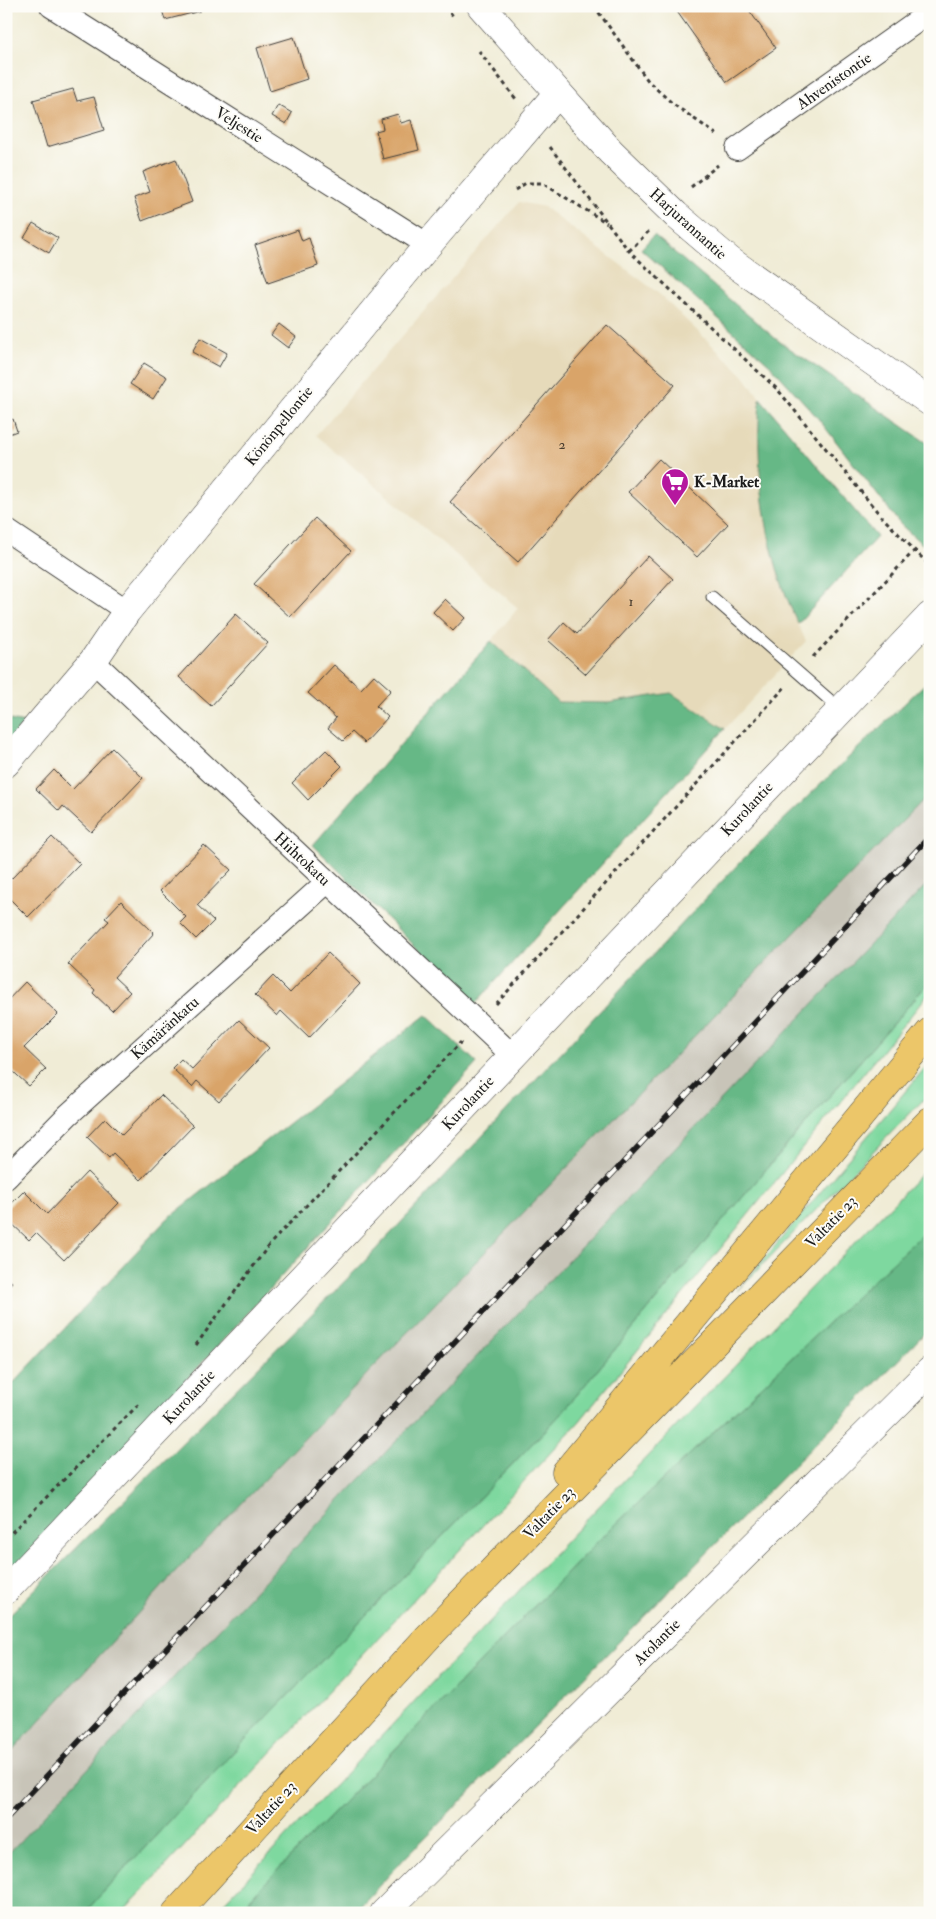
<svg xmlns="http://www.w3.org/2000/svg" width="936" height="1919" font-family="'IM FELL Double Pica',serif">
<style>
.built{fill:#e6daba}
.industrial{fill:#c8c4b8}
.green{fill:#7ed89f;stroke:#4d7a5e}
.forest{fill:#66b886;stroke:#416a51}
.building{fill:#d9a469}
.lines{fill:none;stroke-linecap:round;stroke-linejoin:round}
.service-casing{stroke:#3c3b38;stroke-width:13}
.minor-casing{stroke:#3c3b38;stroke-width:24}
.tertiary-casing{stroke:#3c3b38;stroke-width:29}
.trunk-casing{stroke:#3c3b38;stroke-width:29}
.path{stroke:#3c3b38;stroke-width:3;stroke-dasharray:4 4;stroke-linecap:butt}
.service{stroke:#fff;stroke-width:11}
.minor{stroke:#fff;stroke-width:22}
.tertiary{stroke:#fff;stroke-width:28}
.trunk{stroke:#ecc669;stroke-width:28}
.rail-casing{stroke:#1c1c1c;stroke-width:5.5}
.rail{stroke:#fdfcf7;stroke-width:4;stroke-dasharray:11;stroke-linecap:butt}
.labels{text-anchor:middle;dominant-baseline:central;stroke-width:4;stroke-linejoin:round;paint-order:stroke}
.number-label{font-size:14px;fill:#4b3e2f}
.street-label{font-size:16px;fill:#1c1c1c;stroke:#fdfcf7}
.poi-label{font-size:16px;font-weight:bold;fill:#1c1c1c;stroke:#fdfcf7;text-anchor:start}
</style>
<rect width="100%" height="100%" fill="#fdfcf7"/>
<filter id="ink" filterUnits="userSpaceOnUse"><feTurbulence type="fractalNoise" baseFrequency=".02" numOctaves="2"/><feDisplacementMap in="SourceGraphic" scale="10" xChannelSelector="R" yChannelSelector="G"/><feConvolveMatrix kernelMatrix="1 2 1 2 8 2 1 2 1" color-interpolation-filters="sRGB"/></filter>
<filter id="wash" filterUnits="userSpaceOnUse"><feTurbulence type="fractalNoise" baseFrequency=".0096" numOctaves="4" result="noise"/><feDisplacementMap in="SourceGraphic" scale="20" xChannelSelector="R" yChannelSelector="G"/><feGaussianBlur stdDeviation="1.12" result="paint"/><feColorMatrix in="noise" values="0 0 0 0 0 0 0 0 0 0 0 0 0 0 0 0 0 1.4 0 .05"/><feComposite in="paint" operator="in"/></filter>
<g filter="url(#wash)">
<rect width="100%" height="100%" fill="#f0ecd6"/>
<path class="built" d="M519,202L544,207L658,293L743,375L760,398L758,428L787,601L806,641L725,729L671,693L608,703L558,702L491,641L518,608L316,435Z"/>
<path class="industrial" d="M930,793V881L342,1498L6,1856V1758L183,1564Z"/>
<path class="green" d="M930,981V992L579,1422L122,1913H84L240,1745L559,1416L768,1167Z
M930,1062V1093L737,1291Z
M930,1165V1227L596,1543L236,1913H214L602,1503Z"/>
<path class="forest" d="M654,235L776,339L930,445V544H922L900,524L817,417L770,365L641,249Z
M760,398L877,537L798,624C765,554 755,475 760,398Z
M491,641L558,702L608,703L671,693L725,729L474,1005L313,845Z
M930,679V793L183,1564L6,1758V1618L362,1264L743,859Z
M6,719L24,723L6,743Z
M930,881V981L768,1167L559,1416L240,1745L84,1913H6V1856L342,1498Z
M426,1015L477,1063L6,1577V1391L166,1220Z
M930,1227V1328L404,1859L354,1913H236L596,1543Z"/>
<g id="blocks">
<path class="building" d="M161,6H198L200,11L165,20Z
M673,6H746L776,48L727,82Z
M294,37L307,79L270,91L257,48Z
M73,89L77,101L94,97L104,130L47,147L33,100Z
M278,105L292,113L286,124L272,116Z
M398,114L401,123L411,120L419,150L383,159L376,131L383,129L381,119Z
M176,159L192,202L142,221L134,198L150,192L143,172Z
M33,223L58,238L49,253L24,238Z
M298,230L302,241L309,238L318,266L268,283L255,245Z
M279,324L296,337L288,348L271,335Z
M607,325L675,385L518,562L450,502Z
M200,338L227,353L219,367L192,352Z
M144,363L167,377L153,399L130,384Z
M6,416L8,421L13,419L17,431L6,435Z
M659,459L728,524L697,557L628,492Z
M315,518L351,551L290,617L254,584Z
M648,556L673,579L586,674L548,640L564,622L577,634Z
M445,599L465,618L453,631L433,612Z
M236,614L268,643L211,706L179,677Z
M334,665L361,689L374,675L391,690L376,706L388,717L364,743L352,732L343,741L328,728L336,718L308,693Z
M112,748L143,778L91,832L63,806L59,811L36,789L54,770L73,789Z
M326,750L342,766L308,800L292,783Z
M52,837L80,864L28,917L6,895V874L11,879Z
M204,845L231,870L197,905L214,921L196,939L180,923L186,917L160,891Z
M121,901L154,933L114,977L130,992L112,1011L93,993L95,990L68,964L109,921L105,918Z
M328,953L360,984L309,1038L281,1011L277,1016L255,995L273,976L290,993Z
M25,982L58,1014L24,1048L46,1069L29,1086L6,1065V1002Z
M239,1020L269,1048L219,1101L197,1081L192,1087L172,1068L181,1059L192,1069Z
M161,1095L193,1126L141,1180L113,1153L109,1158L87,1137L105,1118L122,1135Z
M87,1172L119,1203L64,1260L36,1233L29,1240L6,1218V1209L24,1191L47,1214Z
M6,1277L12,1282L6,1289Z"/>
</g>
</g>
<g filter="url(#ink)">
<use href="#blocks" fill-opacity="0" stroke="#3c3b38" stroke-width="1"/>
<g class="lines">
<g class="service-casing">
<path id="service" d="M712,597L841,710"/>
</g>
<g class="minor-casing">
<path id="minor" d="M51,6L428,245
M737,149L930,12
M6,530L127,611
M93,661L513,1056
M6,1178L68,1115L327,882"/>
</g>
<g class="tertiary-casing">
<path id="tertiary" d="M481,6L611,152L676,215L729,260L930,402
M6,763L93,661L127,611L428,245L557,94
M6,1590L930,616
M384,1913L930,1371"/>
</g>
<g class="trunk-casing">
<path id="trunk" d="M566,1472L930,1032
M176,1913L427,1638L930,1121"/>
</g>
<path class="path" d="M445,6L453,16
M594,6L649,82L673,104L716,134
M479,51L516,99
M550,147L629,251L778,390L880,515L930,566
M691,187L718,165
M515,190L526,183H542L607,223
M629,251L650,230
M813,657L914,551
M496,1004L785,687
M196,1345L269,1245L461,1042
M6,1538L139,1404"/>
<use href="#service" class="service"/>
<use href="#minor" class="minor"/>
<use href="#tertiary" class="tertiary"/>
<use href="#trunk" class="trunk"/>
<g class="rail-casing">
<path id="rail" d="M6,1819L930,836"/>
</g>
<use href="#rail" class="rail"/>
</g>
</g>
<defs>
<g id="supermarket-pin" transform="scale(1.4375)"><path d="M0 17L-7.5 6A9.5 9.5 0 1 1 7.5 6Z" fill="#b5179e" stroke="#fdfcf7"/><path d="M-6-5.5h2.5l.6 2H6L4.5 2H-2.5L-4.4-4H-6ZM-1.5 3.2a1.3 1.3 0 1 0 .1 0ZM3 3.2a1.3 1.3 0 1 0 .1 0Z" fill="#fff"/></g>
</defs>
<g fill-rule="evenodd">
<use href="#supermarket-pin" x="675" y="482"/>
</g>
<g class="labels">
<g class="number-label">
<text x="562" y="444">2</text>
<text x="631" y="601">1</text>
</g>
<g class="street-label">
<text transform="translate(834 81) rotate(-35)">Ahvenistontie</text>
<text transform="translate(239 125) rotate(32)">Veljestie</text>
<text transform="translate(688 224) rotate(42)">Harjurannantie</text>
<text transform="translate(279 426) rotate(-51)">Könönpellontie</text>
<text transform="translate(747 809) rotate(-47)">Kurolantie</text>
<text transform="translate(302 859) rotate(43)">Hiihtokatu</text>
<text transform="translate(165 1028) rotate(-42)">Kämäränkatu</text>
<text transform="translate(468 1103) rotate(-47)">Kurolantie</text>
<text transform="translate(831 1222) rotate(-46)">Valtatie 23</text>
<text transform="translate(189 1397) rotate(-47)">Kurolantie</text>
<text transform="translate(549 1513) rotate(-46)">Valtatie 23</text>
<text transform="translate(657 1642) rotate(-45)">Atolantie</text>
<text transform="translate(271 1808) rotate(-48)">Valtatie 23</text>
</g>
<g class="poi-label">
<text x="694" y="482">K-Market</text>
</g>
</g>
<rect width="936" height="1919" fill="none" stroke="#fdfcf7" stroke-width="25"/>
</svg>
